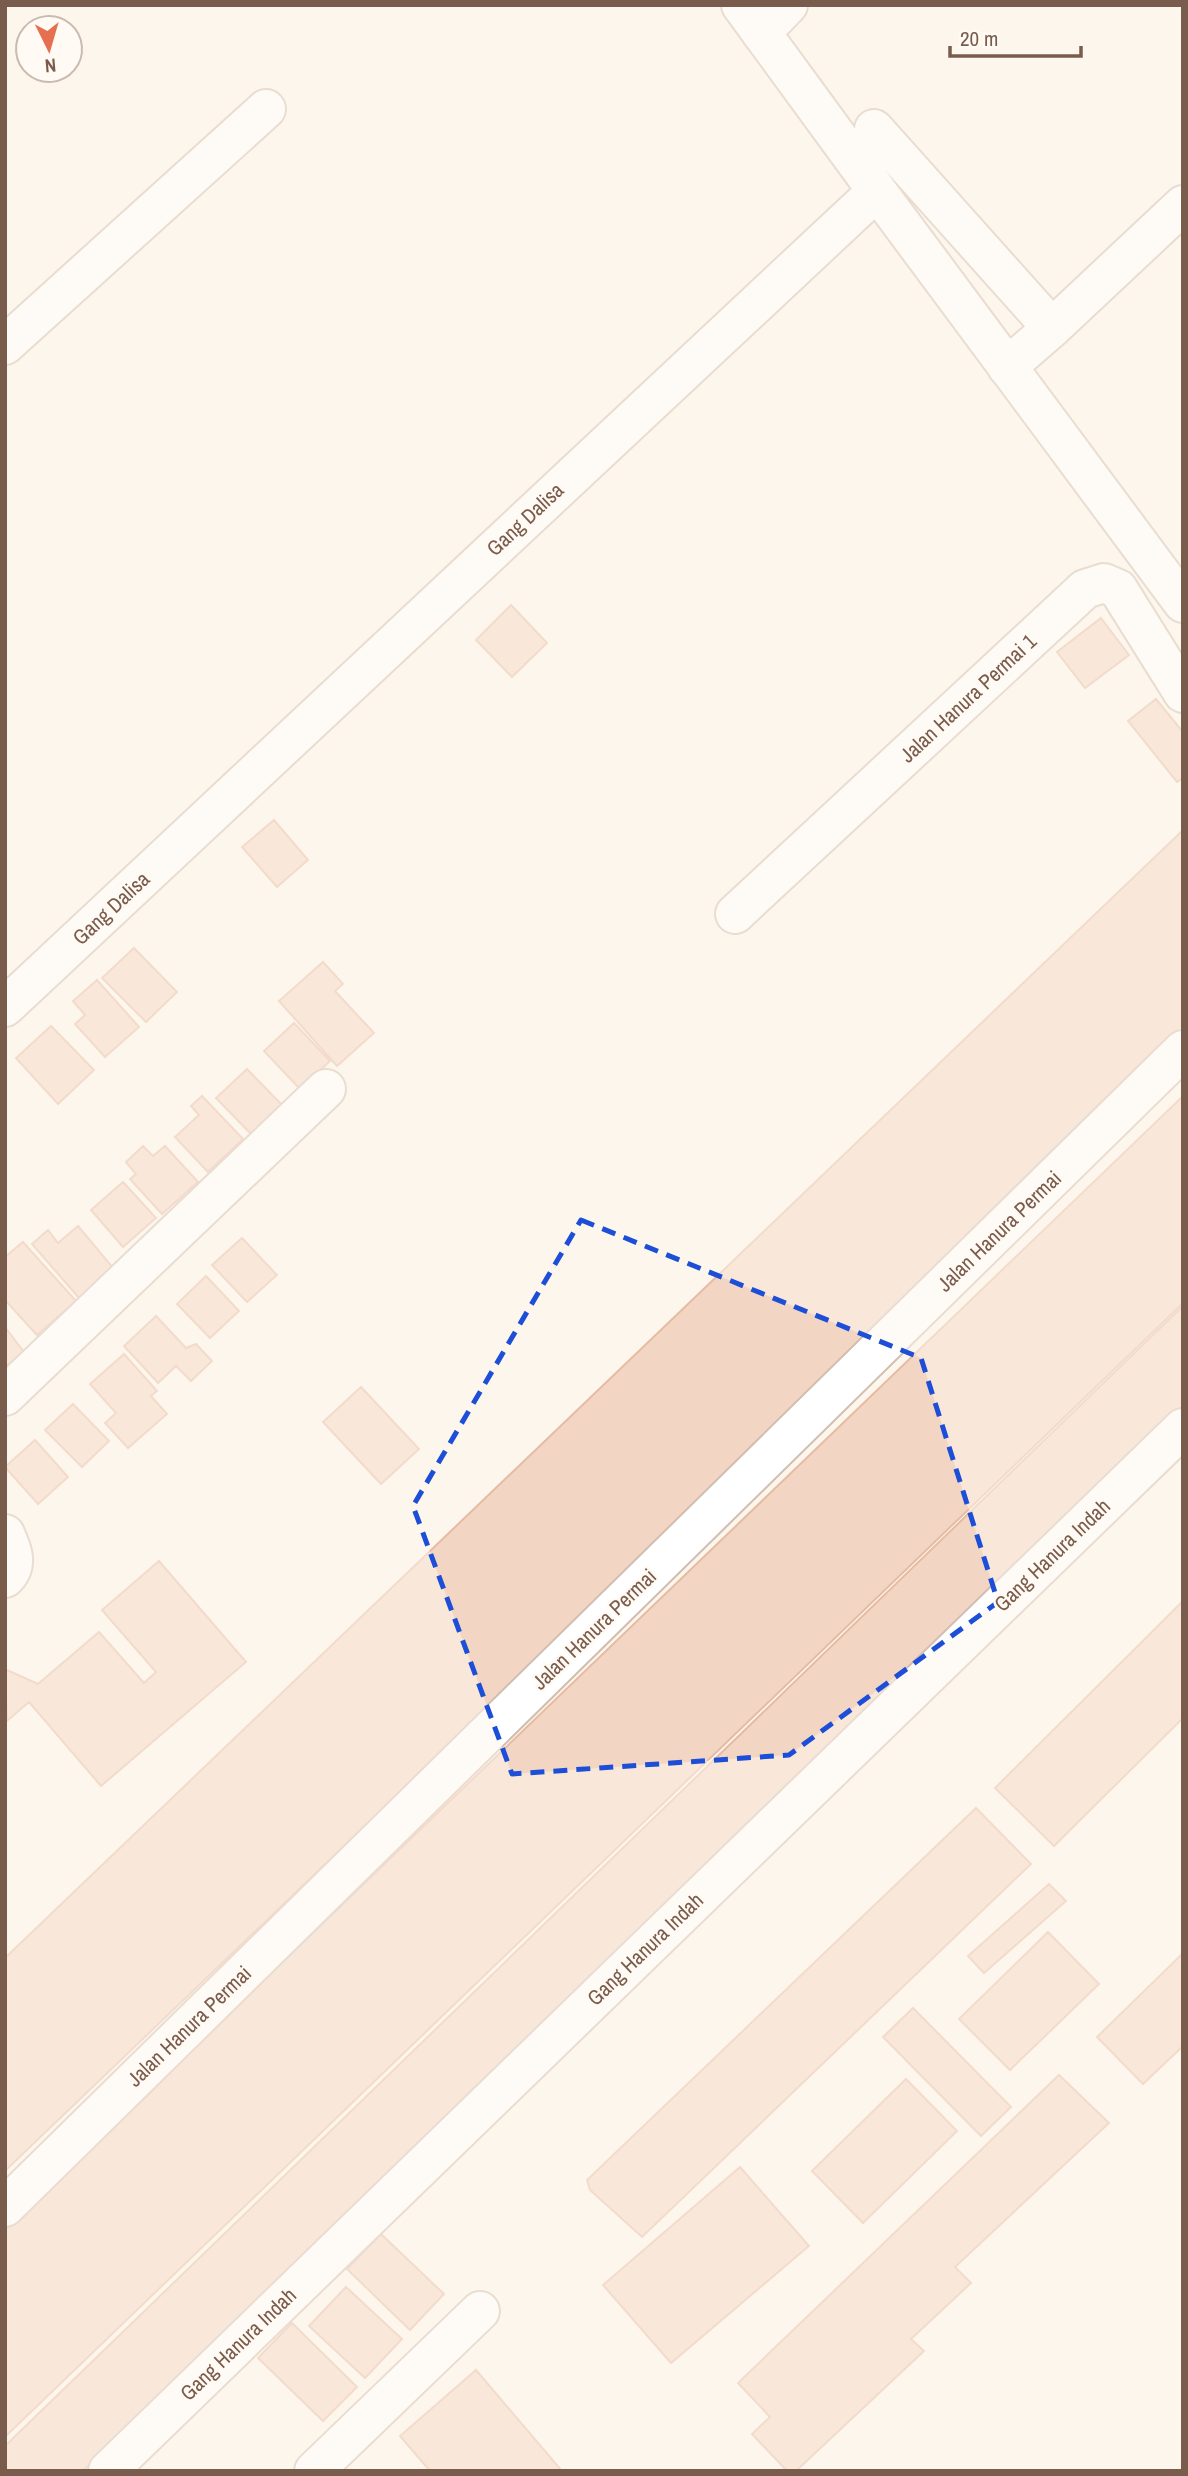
<svg xmlns="http://www.w3.org/2000/svg" width="1188" height="2476" font-family="'Archivo Narrow',sans-serif">
<style>
.building{fill:#f3d5c3;stroke:#e6bba3;stroke-width:2}
.lines{fill:none;stroke-linecap:round;stroke-linejoin:round}
.minor-casing{stroke:#d1beb0;stroke-width:42}
.minor{stroke:#fff;stroke-width:38}
.marked{fill:none;stroke:#1d4ed8;stroke-width:5;stroke-dasharray:14 9;stroke-linejoin:round}
.labels{text-anchor:middle;dominant-baseline:central;stroke-width:5;stroke-linejoin:round;paint-order:stroke}
.street-label{font-size:21px;fill:#7a5c4d;stroke:#fffaf3}
</style>
<rect width="100%" height="100%" fill="#fdf6ec"/>
<path class="building" d="M511,605L547,643L512,677L476,640Z
M1101,618L1129,655L1085,688L1057,652Z
M1156,699L1183,732V778L1177,782L1128,721Z
M274,820L308,860L277,887L242,847Z
M1183,830V1042L5,2171V1958Z
M134,948L177,992L146,1022L102,978Z
M323,962L343,984L335,991L374,1033L337,1066L279,1001Z
M97,980L139,1027L105,1057L75,1024L85,1015L73,1001Z
M294,1023L330,1061L300,1089L264,1051Z
M51,1026L94,1070L58,1104L16,1058Z
M247,1069L282,1105L251,1134L216,1098Z
M202,1096L243,1139L208,1172L175,1137L199,1115L191,1106Z
M1183,1096V1303L5,2437V2229Z
M143,1146L153,1156L165,1146L198,1182L162,1214L130,1179L136,1174L126,1162Z
M123,1182L156,1218L123,1247L91,1210Z
M78,1226L114,1269L79,1298L32,1244L48,1230L58,1243Z
M242,1238L277,1275L247,1302L212,1265Z
M23,1242L76,1301L37,1335L5,1300V1257Z
M206,1276L239,1311L210,1338L177,1304Z
M1183,1306V1406L83,2471H5V2446Z
M156,1316L186,1348L196,1344L212,1361L191,1381L176,1366L158,1383L124,1346Z
M5,1327L24,1352L5,1367Z
M124,1354L157,1391L151,1396L167,1414L128,1448L105,1423L116,1413L90,1384Z
M361,1387L419,1449L381,1484L323,1422Z
M73,1404L109,1441L82,1467L45,1430Z
M35,1440L68,1477L38,1504L5,1467Z
M159,1561L246,1662L101,1786L29,1702L7,1721L5,1669L38,1684L99,1632L144,1683L156,1672L102,1610Z
M1183,1601V1718L1054,1846L995,1788Z
M976,1808L1031,1864L642,2237L590,2190L587,2180Z
M1049,1884L1066,1901L984,1973L968,1956Z
M1048,1932L1099,1984L1010,2070L959,2019Z
M1183,1953V2046L1143,2084L1097,2037Z
M913,2008L1011,2107L981,2136L883,2037Z
M1059,2075L1109,2123L955,2267L971,2283L911,2339L924,2351L796,2471H787L752,2434L770,2417L738,2383Z
M906,2079L957,2131L863,2223L812,2171Z
M740,2167L809,2246L671,2363L603,2285Z
M381,2234L444,2294L410,2330L347,2269Z
M346,2287L402,2339L365,2378L309,2326Z
M292,2323L357,2387L323,2421L258,2358Z
M476,2370L562,2471H430L400,2436Z"/>
<g class="lines">
<g class="minor-casing">
<path id="minor" d="M761,33L788,5
M874,129L1052,328
M877,191L1183,603
M5,345L266,109
M1007,367L1052,328L1183,205
M735,914L1085,589L1104,583L1118,589L1183,693
M5,1007L877,191L741,5
M5,1396L326,1089
M5,1534C12,1549 19,1565 5,1578
M5,2207L1183,1050
M108,2471L1183,1428
M314,2471L480,2311"/>
</g>
<use href="#minor" class="minor"/>
</g>
<path d="M0 0H1188V2476H0ZM581,1220L921,1358L998,1602L789,1755L512,1774L413,1506Z" fill="#fdf6ec" fill-opacity=".55" fill-rule="evenodd"/>
<path class="marked" d="M581,1220L921,1358L998,1602L789,1755L512,1774L413,1506Z"/>
<g class="labels">
<g class="street-label">
<text transform="translate(525 519) rotate(-43)">Gang Dalisa</text>
<text transform="translate(968 698) rotate(-43)">Jalan Hanura Permai 1</text>
<text transform="translate(111 908) rotate(-43)">Gang Dalisa</text>
<text transform="translate(999 1231) rotate(-44)">Jalan Hanura Permai</text>
<text transform="translate(1052 1555) rotate(-44)">Gang Hanura Indah</text>
<text transform="translate(594 1629) rotate(-44)">Jalan Hanura Permai</text>
<text transform="translate(645 1949) rotate(-44)">Gang Hanura Indah</text>
<text transform="translate(189 2026) rotate(-44)">Jalan Hanura Permai</text>
<text transform="translate(238 2344) rotate(-44)">Gang Hanura Indah</text>
</g>
</g>
<rect width="1188" height="2476" fill="none" stroke="#7a5c4d" stroke-width="14"/>
<g transform="translate(49 49) rotate(175)"><circle r="33" fill="#fffaf3" stroke="#cabbb1" stroke-width="2"/>
<path d="M0-5L12 26L0 18L-12 26Z" fill="#e76f51"/>
<text y="-10" font-size="19" font-weight="bold" text-anchor="middle" fill="#7a5c4d">N</text>
</g>
<path d="M950 46v10h131v-10" fill="none" stroke="#7a5c4d" stroke-width="3.5"/>
<text x="960" y="46" font-size="21" fill="#7a5c4d" stroke="#fffaf3" stroke-width="5" paint-order="stroke">20 m</text>
</svg>
